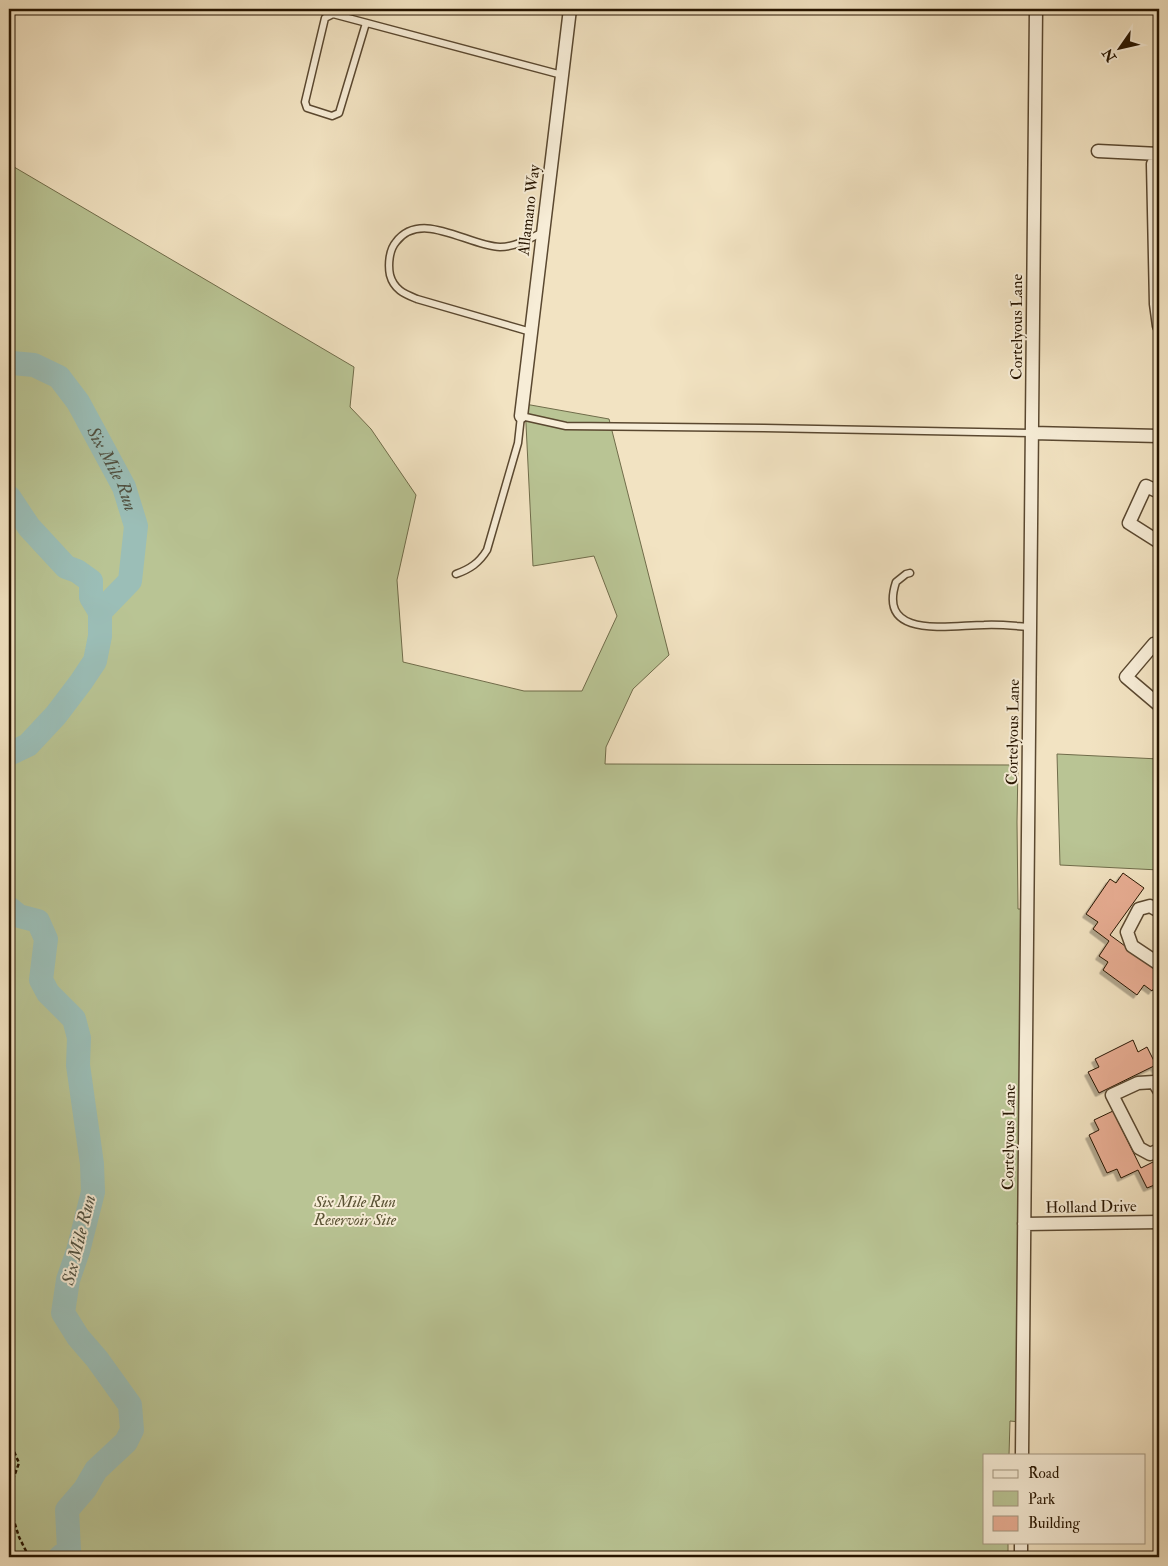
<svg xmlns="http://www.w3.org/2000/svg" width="1168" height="1566" font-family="'IM FELL Double Pica',serif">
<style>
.green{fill:#b9c494;stroke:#706c4a}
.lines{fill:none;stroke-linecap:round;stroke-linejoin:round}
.river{stroke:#9bbeb7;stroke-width:24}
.building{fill:#e9ae94;stroke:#271500;filter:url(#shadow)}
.lane-casing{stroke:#5a4830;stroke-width:9}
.street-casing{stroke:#5a4830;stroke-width:15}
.path{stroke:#271500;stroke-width:2.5;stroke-dasharray:4 2.5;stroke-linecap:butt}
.lane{stroke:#f7edd7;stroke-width:6}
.street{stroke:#f7edd7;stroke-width:12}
.labels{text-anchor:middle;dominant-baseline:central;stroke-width:4;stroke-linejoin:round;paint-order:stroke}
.street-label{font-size:16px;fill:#271500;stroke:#f7edd7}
.park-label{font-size:16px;font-style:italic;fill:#5a5234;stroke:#f7edd7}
.water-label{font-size:18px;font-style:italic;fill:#505040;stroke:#f7edd7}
</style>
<defs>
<filter id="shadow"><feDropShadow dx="-3.5" dy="3.5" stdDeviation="0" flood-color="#0004"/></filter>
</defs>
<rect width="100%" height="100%" fill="#f2e3c2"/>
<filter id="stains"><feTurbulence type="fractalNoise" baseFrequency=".004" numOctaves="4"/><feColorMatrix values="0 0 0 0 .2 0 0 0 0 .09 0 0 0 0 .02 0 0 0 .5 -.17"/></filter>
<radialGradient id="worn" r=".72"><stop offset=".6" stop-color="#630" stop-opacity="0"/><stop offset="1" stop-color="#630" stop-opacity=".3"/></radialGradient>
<path class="green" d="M9,164L354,367L350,407L371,429L416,495L397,580L403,662L524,691H582L617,616L594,556L533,566L525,404L609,419L669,655L633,689L606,747L605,764L1018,765L1017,822L1018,909H1025L1020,1422L1010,1421L1009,1455H984V1542H1008V1557H9Z
M1057,754L1159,759V870L1060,865Z"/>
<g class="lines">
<g class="river">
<path id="s1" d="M9,365L12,363L34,365L59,377L78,402L124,487L136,526L130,581L100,612"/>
<path d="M9,497L29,527L66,567L77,571L91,581V597L100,612V636L95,661L81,682L56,715L28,745L9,754"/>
<path d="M9,908L19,916L38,921L46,939L41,980L48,993L74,1019L79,1038L78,1065L92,1164L93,1192L78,1251L68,1280L63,1313L78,1337L97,1359L130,1405L132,1430L126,1442L96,1470L85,1489L67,1510L69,1550L60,1557"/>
</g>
</g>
<path class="building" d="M1123,873L1144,888L1110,935L1159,971V981L1152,991L1144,985L1137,995L1103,970L1108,962L1099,956L1109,941L1093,929L1098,922L1086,914L1110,879L1116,883Z
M1133,1040L1138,1052L1147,1047L1156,1065L1159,1064V1077L1154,1066L1099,1093L1088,1072L1099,1067L1095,1059Z
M1113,1111L1141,1168L1159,1159V1188L1157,1184L1147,1188L1138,1170L1121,1178L1117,1169L1107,1173L1089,1135L1099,1130L1094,1120Z"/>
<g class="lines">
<g class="lane-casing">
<path id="lane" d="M366,23L339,113L332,116L307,108L305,102L325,18L333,14L562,75
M531,332L417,299C405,294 394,290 390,275C388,265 389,250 396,242C421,209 468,246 500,247C515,247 529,239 543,232
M910,573L906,574L896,582C877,640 950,625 984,625C999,624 1015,626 1030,627
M456,574C470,569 479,563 487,550L518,443L521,416L566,426L764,428L1032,433"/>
</g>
<g class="street-casing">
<path id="street" d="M1098,151L1159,154
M1159,154L1153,164L1156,304L1159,326
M521,416L570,9
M1032,433L1159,436
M1159,492L1146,486L1129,523L1159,542
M1159,647L1154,644L1126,677L1159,705
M1159,911L1150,906L1139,909L1127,932L1132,946L1159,964
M1159,1090L1154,1082L1138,1083L1112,1095L1139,1148L1150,1154L1159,1150
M1024,1224L1159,1222
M1022,1455L1036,9
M1021,1557V1542"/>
</g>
<path class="path" d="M9,1440L19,1463L9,1490
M9,1505L19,1537L29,1557"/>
<use href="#lane" class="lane"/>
<use href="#street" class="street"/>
</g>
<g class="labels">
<g class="street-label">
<text transform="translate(529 210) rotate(-83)">Allamano Way</text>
<text transform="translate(1017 327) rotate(-90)">Cortelyous Lane</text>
<text transform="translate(1013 732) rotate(-89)">Cortelyous Lane</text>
<text transform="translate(1009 1137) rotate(-89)">Cortelyous Lane</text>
<text transform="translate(1091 1207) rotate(-1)">Holland Drive</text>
</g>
<g class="park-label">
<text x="355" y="1202">Six Mile Run<tspan x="355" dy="18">Reservoir Site</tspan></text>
</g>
<g class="water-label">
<text stroke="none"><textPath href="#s1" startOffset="160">Six Mile Run</textPath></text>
<text transform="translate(79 1240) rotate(-76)">Six Mile Run</text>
</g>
</g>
<rect width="1168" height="1566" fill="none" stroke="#f2e3c2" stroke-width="30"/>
<rect x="10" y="10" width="1148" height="1546" fill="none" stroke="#271500" stroke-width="2.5"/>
<rect x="15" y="15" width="1138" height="1536" fill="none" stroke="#271500"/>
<rect x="983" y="1454" width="162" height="90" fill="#f7edd7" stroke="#a49781"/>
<rect x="993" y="1470" width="25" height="8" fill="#f7edd7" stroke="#a49781"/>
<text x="1028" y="1478" font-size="15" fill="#271500">Road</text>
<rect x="993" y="1491" width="25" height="15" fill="#b9c494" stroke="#a49781"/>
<text x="1028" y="1504" font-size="15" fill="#271500">Park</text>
<rect x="993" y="1516" width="25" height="15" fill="#e9ae94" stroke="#a49781"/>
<text x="1028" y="1528" font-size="15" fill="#271500">Building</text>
<g transform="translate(1120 48) rotate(236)" stroke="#f7edd7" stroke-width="4" paint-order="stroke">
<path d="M0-4L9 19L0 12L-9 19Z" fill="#271500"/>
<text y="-8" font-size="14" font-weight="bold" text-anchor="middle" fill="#271500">N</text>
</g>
<rect width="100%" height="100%" filter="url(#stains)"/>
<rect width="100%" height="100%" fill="url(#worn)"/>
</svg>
